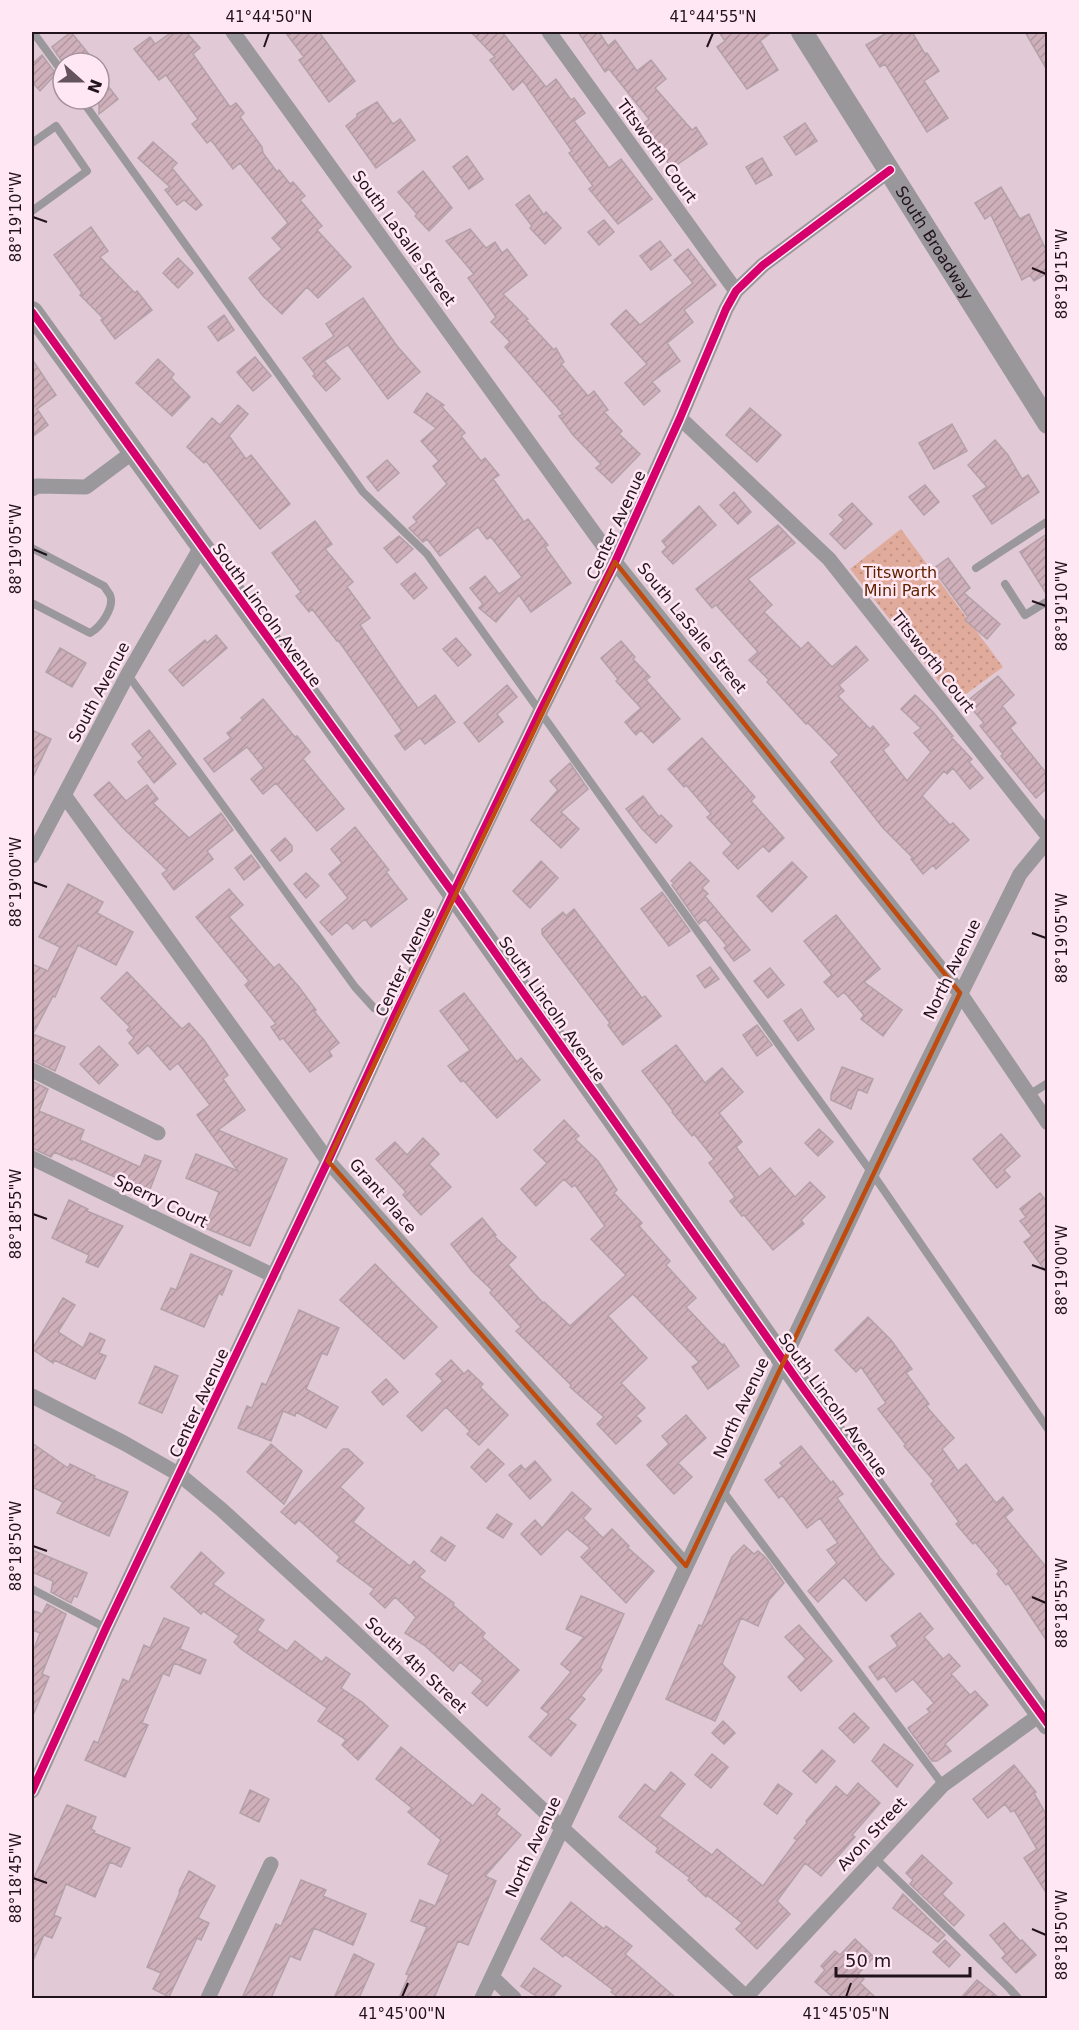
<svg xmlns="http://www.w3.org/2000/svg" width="1079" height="2030" font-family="'DejaVu Sans',sans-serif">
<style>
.park{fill:url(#park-dots)}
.building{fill:url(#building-hatch);stroke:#b4a1a8;stroke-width:1.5}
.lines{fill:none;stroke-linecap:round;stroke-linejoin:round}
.lane{stroke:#9a989a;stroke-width:8}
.street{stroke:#9a989a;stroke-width:15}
.secondary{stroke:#9a979a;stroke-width:22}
.cycleway-casing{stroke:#ffe8f4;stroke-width:11}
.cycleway{stroke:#d6006c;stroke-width:8}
.marked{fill:none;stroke:#c04b0f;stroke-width:4.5;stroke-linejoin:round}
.ticks{fill:none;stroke:#21121b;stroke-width:2}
.labels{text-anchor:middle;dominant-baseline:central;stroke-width:5;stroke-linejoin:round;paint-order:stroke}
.street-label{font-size:16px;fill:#21121b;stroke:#ffe8f4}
.park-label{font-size:16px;fill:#612401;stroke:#ffe8f4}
.neatline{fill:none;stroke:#21121b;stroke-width:2}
.ticks-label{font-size:15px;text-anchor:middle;fill:#21121b}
</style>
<defs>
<pattern id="park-dots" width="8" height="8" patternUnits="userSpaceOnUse" patternTransform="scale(1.5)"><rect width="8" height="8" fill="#e1ab9c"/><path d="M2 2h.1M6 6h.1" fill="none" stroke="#c19286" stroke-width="1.8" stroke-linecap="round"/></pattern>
<pattern id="building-hatch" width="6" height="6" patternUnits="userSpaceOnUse" patternTransform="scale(1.5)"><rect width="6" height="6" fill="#ceafba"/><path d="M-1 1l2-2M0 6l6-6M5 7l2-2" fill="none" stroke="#b1969f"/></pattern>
</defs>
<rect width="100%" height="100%" fill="#e1cad6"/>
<path class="park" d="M901,529L1003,667L955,702L850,569Z"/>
<path class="building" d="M71,32L96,63H63L52,47Z
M172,32H186L200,48L193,54L230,107L236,103L244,113L240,117L262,147L263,153L277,172L279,170L290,184L293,182L305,196L300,200L322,226L317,230L351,267L318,298L307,287L282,314L263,296L249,278L282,249L272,238L288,223L240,163L233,169L211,140L207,143L192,124L198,119L166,75L159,80L134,49L150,37L155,44Z
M285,32H319L355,81L329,102L299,60L304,57Z
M471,32H502L546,87L556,79L571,100L574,98L585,113L574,121L609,168L621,159L652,199L618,224L589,189L593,186L569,153L572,151L523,81L513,90L490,60L495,57Z
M578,32H599L608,46L615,40L637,71L651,60L666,79L655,88L692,130L696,127L707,144L672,168L640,127L649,119L609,69L605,72Z
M719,32H772L760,41L778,70L747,89L717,47L725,41Z
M888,32H912L925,54L927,53L939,71L924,81L948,118L927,132L885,64L880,67L866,45Z
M1025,32H1047V70Z
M42,55L56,74L40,91L32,82V64Z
M99,74L118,99L99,114Z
M377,102L393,124L400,119L415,140L376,168L346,126L357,117V114Z
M805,123L817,141L796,155L784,137Z
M153,142L177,163L172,168L202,205L196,210L184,200L177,205L165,190L170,187L138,158Z
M467,156L483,179L469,189L453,167Z
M762,158L772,175L756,184L746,167Z
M423,171L452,208L429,231L415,216L417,214L398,192Z
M1001,187L1020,219L1029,214L1047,252V273L1034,281L1030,275L1022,280L991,215L985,219L975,203Z
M529,195L544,215L546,212L561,228L545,244L530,228L532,226L516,205Z
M604,220L614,232L599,245L588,232Z
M91,227L108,251L100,257L135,293L137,291L152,310L115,339L101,320L103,318L80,295L82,293L54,255Z
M470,229L486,248L495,242L502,253L507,249L527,275L503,294L528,319L526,320L554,350L556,348L564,362L561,364L588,396L594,391L608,410L604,412L622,431L619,434L640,454L612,483L596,468L601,464L573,435L559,416L563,414L505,347L510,342L491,322L496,317L468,278L474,274L446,241Z
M660,241L671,255L651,270L640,256Z
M688,249L716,285L684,310L693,322L667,343L680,361L652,382L660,391L644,405L625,383L647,364L611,324L626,310L640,325L693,283L674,260Z
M178,258L193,273L178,288L163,273Z
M363,298L397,346L420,372L388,399L348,345L324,361L340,379L326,391L313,376L315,374L303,358L334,336L326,324Z
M224,315L234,330L218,341L208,327Z
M255,357L271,376L253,391L237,372Z
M32,359L56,395L37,409L48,425L32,437Z
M158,359L174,374L171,378L190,397L172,416L136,383Z
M427,393L444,405L442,407L465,433L461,436L481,461L485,458L499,475L493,479L524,522L528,519L548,545L545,547L571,583L531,612L519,595L496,622L479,608L483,604L470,588L485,576L499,594L522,577L491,537L487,539L478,527L440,556L427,539L423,542L409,528L417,522L413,517L447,484L433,466L439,461L421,441L436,428L414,412Z
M238,405L248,414L229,436L246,459L251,455L290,504L260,529L206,461L204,463L187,447L212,418L220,425Z
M750,408L781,435L757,462L726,435Z
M952,424L967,451L934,469L919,443Z
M995,440L1008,455L1022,479L1028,475L1039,492L992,524L973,496L987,487L968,465Z
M387,460L399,473L378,491L367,477Z
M925,485L939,502L924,515L909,497Z
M734,492L751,512L738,524L720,505Z
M852,503L872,524L845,549L830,534L844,520L839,515Z
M699,506L716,525L673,564L662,552L667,547L662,541Z
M315,521L332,544L325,549L353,582L347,587L370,618L360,625L401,685L418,708L435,695L455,722L425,744L420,738L405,750L395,736L402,731L338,640L337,641L312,609L309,612L296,596L301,592L272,553Z
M778,525L795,543L748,579L772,605L764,612L801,649L808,642L832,667L856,646L868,660L839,685L844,691L838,696L870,729L873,726L889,745L883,750L907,781L931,752L914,733L921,728L901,709L915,695L933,712L953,736L951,737L972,759L969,762L983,778L970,789L953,768L947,774L944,771L922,796L950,825L953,823L969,840L936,869L933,865L923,874L911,859L913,858L883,828L831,762L839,755L808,723L806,724L767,682L769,680L749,660L758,652L716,605L712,608L696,589Z
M1047,534V595L1020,552Z
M399,536L413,549L397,563L384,548Z
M948,558L970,588L964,593L1000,624L987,639L965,620L968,617L933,569Z
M415,573L427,588L414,599L401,584Z
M216,635L227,648L183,686L169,670L205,640L207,643Z
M456,638L471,655L458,666L443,649Z
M621,641L635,657L633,659L650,677L646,680L680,719L653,743L641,730L636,735L625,722L641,708L616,681L618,679L601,658Z
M60,648L86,663L72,687L46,672Z
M998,676L1014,695L1002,706L1016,723L1010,728L1047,774V788L1036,798L1001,756L1003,754L980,726L984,723L966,702Z
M507,685L517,697L497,714L503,722L479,742L464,723Z
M263,699L295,737L297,736L310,752L303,759L344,809L317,831L276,783L263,794L251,779L264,768L247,747L214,772L204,759L231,738L227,733L243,720L241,718Z
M32,730L51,739L32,779Z
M149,730L176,764L154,783L138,762L143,758L132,744Z
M702,738L755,797L751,801L784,838L769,852L763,846L738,869L723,853L732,844L707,817L711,814L686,785L684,787L668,769Z
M570,763L588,789L561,812L579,829L561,848L531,820L558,790L550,781Z
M109,782L126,801L147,785L158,799L153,803L189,838L221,813L233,830L207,851L213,859L174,890L162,874L167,870L123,828L94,795Z
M643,796L659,817L661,815L672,826L656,843L642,829L626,809Z
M355,827L389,870L386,872L407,899L371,927L365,919L353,929L347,922L332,935L320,922L348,898L329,874L342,863L331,849Z
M285,838L292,846V851L280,861L271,850Z
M251,855L260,867L244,880L235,868Z
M541,861L558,878L530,908L513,891Z
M690,862L709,881L702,888L708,894L705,896L750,950L734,961L724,948L727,946L705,919L699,924L672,885L674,883L671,881Z
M792,862L807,877L772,912L757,896Z
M306,873L319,886L306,898L294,884Z
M68,884L103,902L97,913L133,932L116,965L78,945L55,997L53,996L33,1034L65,1047L55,1071L32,1060V964L48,971L60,947L39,937Z
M229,889L243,905L229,917L274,968L279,964L299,987L316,1010L314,1011L339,1043L329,1051L332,1056L310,1072L283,1038L280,1040L271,1027L276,1024L245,985L249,981L196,917Z
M662,892L690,931L669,946L641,909Z
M574,909L642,998L645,996L661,1016L623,1045L608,1025L610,1023L542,934V929L563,912L566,916Z
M836,915L880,969L864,982L902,1010L883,1036L861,1019L864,1015L844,992L838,997L824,982L832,975L804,941Z
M710,967L719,979L705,988L697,976Z
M770,968L784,985L768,998L754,981Z
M127,972L182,1029L189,1023L204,1040L228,1075L223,1079L245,1110L218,1130L287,1159L250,1246L205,1228L219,1192L186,1178L196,1154L238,1171L197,1115L210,1105L178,1063L170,1070L148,1045L138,1054L129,1043L134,1038L127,1030L130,1027L101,998Z
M464,993L517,1062L521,1058L540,1080L497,1118L463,1080L461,1082L448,1066L470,1050L440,1011Z
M801,1009L814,1029L798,1041L784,1021Z
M757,1025L772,1045L757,1056L743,1035Z
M676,1045L705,1083L722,1068L743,1092L719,1113L742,1142L736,1147L759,1177L770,1168L795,1197L810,1182L825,1197L801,1220L804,1224L773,1250L744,1215L742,1216L730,1201L735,1197L709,1163L714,1159L694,1134L692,1136L672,1112L673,1111L642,1071Z
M99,1046L118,1065L99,1084L80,1064Z
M842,1067L873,1079L867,1093L858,1089L851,1109L831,1100V1094Z
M32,1081L48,1089L39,1111L84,1130L80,1140L140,1167L145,1155L161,1161L147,1197L131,1190L133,1185L72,1158V1160L54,1152L51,1157L32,1148Z
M564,1120L579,1136L575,1139L598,1161L617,1190L614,1193L642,1223L639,1226L670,1261L666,1265L696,1298L686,1307L722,1345L724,1344L739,1366L708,1389L692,1367L699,1362L633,1294L608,1316L647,1358L621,1383L645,1408L636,1416L641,1421L616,1444L597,1424L604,1417L570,1387L571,1385L516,1331L521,1327L490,1293L492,1290L472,1271L451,1244L482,1218L496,1235L494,1236L516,1257L508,1265L543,1303L544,1302L570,1326L626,1275L591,1239L605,1226L575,1185L572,1187L564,1179L536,1206L521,1189L547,1163L534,1150Z
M819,1129L833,1142L818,1156L805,1143Z
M1001,1134L1020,1156L1004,1170L1010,1177L997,1188L973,1159Z
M423,1138L439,1154L429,1164L451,1187L421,1215L403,1195L406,1192L376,1159L395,1142L407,1155Z
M1040,1193L1047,1202V1273L1024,1242L1032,1236L1020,1221L1026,1217L1020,1209Z
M69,1200L88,1209L87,1211L123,1226L98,1267L86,1262L89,1255L52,1238Z
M191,1254L232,1271L222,1295L219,1293L204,1327L161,1309L171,1288L176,1290Z
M375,1264L437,1327L404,1359L340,1300Z
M63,1298L75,1305L58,1332L83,1348L90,1333L105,1340L99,1353L106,1356L95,1379L54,1360L53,1363L32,1349Z
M299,1310L339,1328L327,1355L322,1353L306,1389L338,1407L326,1428L296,1412L295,1416L283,1411L271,1441L238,1428L247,1406L252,1408L262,1383L266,1385Z
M868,1317L891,1340L912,1369L906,1373L929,1404L926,1406L954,1438L942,1449L958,1471L966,1464L996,1503L1003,1497L1013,1510L1005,1517L1047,1568V1641L1008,1583L1006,1585L997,1574L999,1571L975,1542L973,1544L956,1524L959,1522L931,1484L934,1481L904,1446L906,1445L878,1409L886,1403L861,1367L856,1372L835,1350Z
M451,1360L464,1374L468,1370L483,1384L480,1387L508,1415L479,1445L467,1434L470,1431L446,1407L422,1431L407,1416L443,1381L436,1374Z
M155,1366L178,1376L162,1413L139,1403Z
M386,1379L398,1392L383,1405L372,1392Z
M686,1415L706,1438L678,1463L692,1477L674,1494L647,1465L669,1444L662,1436Z
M32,1443L68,1468L70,1464L95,1476L94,1478L128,1492L109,1536L57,1513L63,1502L32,1487Z
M271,1444L302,1471L284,1504L247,1472Z
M801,1446L831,1483L833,1481L843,1494L837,1498L880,1558L894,1574L866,1601L844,1577L818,1602L808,1591L837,1563L827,1550L838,1543L820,1518L807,1528L782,1495L779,1498L765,1480L783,1466L780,1463Z
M343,1449H348L363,1463L340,1487L364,1508L353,1522L410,1566L414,1561L425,1571L419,1577L454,1603L453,1605L485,1633L482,1637L519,1670L487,1706L472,1693L483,1681L460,1662L453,1671L424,1645L405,1633L416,1617L395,1597L385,1608L370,1594L374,1589L337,1561L340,1557L299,1520L295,1524L281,1512Z
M488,1449L504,1464L486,1482L471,1467Z
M535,1461L551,1480L530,1499L509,1475L521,1465L525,1470Z
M572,1492L591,1509L583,1518L603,1538L612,1529L629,1546L627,1547L654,1571L626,1603L581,1557L590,1548L567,1529L541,1555L521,1534L535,1520L542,1528Z
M497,1514L512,1524L503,1538L487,1528Z
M441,1537L455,1546L445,1561L431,1551Z
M744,1545L754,1554L758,1551L766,1558L784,1583L769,1600L758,1626L741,1618L722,1664L735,1677L715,1721L666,1699L699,1625L702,1626L732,1557Z
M32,1550L87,1573L77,1597L74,1596L71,1603L51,1592L53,1581L32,1572Z
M201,1552L224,1573L213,1584L264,1620L257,1630L287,1651L295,1641L322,1662L326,1657L350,1674L341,1688L362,1702L388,1726L358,1760L342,1745L346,1740L318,1721L327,1708L241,1649L234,1642L239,1636L203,1611L201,1614L171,1587Z
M581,1596L624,1614L600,1668L602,1670L581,1696L585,1699L568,1719L576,1725L551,1756L529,1737L549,1714L541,1708L571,1672L561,1664L584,1637L566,1629Z
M47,1604L66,1614L42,1674L49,1677L32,1718V1654L40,1633L32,1630V1610L42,1614Z
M920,1613L933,1629L924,1637L943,1659L949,1654L960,1666L951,1674L970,1695L975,1691L988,1705L945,1744L951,1751L937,1761H932L908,1728L930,1712L927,1709L934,1703L913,1679L896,1692L884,1676L878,1680L869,1667L898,1646L891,1636Z
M164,1618L189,1628L180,1649L206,1660L200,1674L174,1663L169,1676L163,1673L142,1723L148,1725L125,1777L85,1760L94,1741L98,1743L123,1679L129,1682L144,1645L150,1648Z
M799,1625L832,1661L801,1691L788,1677L806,1659L785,1637Z
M854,1713L869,1728L854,1743L839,1728Z
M723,1721L735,1733L724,1744L712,1733Z
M884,1744L913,1765L897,1787L872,1761Z
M401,1747L473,1806L482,1794L500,1809L496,1814L521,1835L485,1876L496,1881L468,1945L458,1941L434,1998H399L409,1975L406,1974L427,1927L411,1921L420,1900L435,1906L449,1875L428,1864L441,1840L408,1812L412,1808L376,1779Z
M822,1750L835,1761L816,1783L803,1771Z
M712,1754L728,1767L711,1788L695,1775Z
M1014,1765L1036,1792L1034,1793L1047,1816V1894L1024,1858L1037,1849L1014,1810L1011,1812L1005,1804L988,1818L973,1799Z
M671,1772L685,1784L659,1816L712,1855L717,1849L763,1886L797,1840L794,1838L807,1823L806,1821L836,1786L847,1796L858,1783L880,1803L852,1835L855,1837L821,1876L805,1863L777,1901L790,1914L757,1949L736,1929L742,1923L707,1895L706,1897L688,1880L690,1878L656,1852L658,1848L619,1817L645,1784L655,1792Z
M778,1784L792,1794L777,1814L764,1804Z
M250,1790L269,1799L259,1822L240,1813Z
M67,1805L96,1817L91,1829L95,1831L94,1833L130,1848L121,1867L110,1862L95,1897L66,1884L54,1915L61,1918L52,1938L44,1935L32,1963V1882Z
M922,1855L952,1883L942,1894L964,1915L954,1926L910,1884L913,1880L906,1873Z
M189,1871L215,1886L198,1918L209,1923L201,1940L197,1938L169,1997L153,1989L161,1973L147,1967L180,1892L179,1891Z
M301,1880L326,1890L323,1896L366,1914L353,1945L314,1928L300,1960L290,1956L271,1998H242L276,1924L281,1926Z
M903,1894L945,1935L938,1942L893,1908Z
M571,1902L604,1929L606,1926L632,1946L625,1954L676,1998H619L611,1992L613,1990L565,1954L563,1957L541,1939Z
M1004,1923L1020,1941L1022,1940L1036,1955L1016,1973L1002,1958L1006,1954L990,1935Z
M855,1939L874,1957L858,1974L864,1979L860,1983L876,1998H834L815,1982L825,1970L821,1966L835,1951L840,1955Z
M945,1940L960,1955L949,1967L933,1952Z
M354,1954L374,1964L359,1998H334Z
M534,1968L561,1986L552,1998H539L521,1986Z
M977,1980L999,1998H961Z"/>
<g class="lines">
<path class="lane" d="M33,32L63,73
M81,99L363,492L427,554L802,1077L872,1173L1048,1429
M32,143L56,126L87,171L32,211
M32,548L104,586C106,589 108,592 110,595C115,607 101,627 90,633L32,603
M976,568L1048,521
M1005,584L1025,615L1048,601
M128,675L355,987L374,1008L394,1017
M1029,1095L1048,1083
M722,1490L943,1785
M32,1589L106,1628
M875,1858L1009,1988L1018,1998"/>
<path class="street" d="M233,32L615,562L960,993L1048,1123
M549,32L736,291
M680,418L829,559L1048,836
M32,489L37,486L86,487L133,452
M64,795L328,1161L686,1566
M32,856L128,674L201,547
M32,1070L158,1133
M32,1158L274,1276
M32,1396L124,1443L180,1475L222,1510L343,1621L562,1828L747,1998
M32,1791L106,1628L328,1161L394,1017L540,712L615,562L680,418L726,309L736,291L763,265L890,170
M492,1977L514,1998
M746,1997L943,1785L1041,1714
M208,1998L271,1864
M482,1998L872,1173L1020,874L1048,840"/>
<g class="secondary">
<path id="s1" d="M802,32L1048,423"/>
<path d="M32,312L453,893L800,1384L1048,1724"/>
</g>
<g class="cycleway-casing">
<path id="cycleway" d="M32,312L453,893L800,1384L1048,1724
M32,1791L106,1628L328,1161L394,1017L540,712L615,562L680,418L726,309L736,291L763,265L890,170"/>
</g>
<use href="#cycleway" class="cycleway"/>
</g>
<path class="marked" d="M615,562L960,993L686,1566L328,1161Z"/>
<path class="ticks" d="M264,47L269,33M707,47L713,33M33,217L47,222M1032,268L1046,274M33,549L47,555M1032,601L1046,606M33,882L47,887M1032,933L1046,938M33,1214L47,1219M1032,1265L1046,1270M33,1546L47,1551M1032,1597L1046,1603M33,1878L47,1883M1032,1929L1046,1935M402,1997L408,1983M846,1997L851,1983"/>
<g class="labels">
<g class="street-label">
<text transform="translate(657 151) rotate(54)">Titsworth Court</text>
<text transform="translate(404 238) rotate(54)">South LaSalle Street</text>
<text stroke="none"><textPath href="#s1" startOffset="249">South Broadway</textPath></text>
<text transform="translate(616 525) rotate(-65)">Center Avenue</text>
<text transform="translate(267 615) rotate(54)">South Lincoln Avenue</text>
<text transform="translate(692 628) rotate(51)">South LaSalle Street</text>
<text transform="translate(933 662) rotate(52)">Titsworth Court</text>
<text transform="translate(99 692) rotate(-62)">South Avenue</text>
<text transform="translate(405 962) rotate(-65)">Center Avenue</text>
<text transform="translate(952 969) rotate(-64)">North Avenue</text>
<text transform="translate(552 1009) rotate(55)">South Lincoln Avenue</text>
<text transform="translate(383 1196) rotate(49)">Grant Place</text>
<text transform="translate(161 1201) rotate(26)">Sperry Court</text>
<text transform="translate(199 1403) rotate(-65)">Center Avenue</text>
<text transform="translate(833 1405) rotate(54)">South Lincoln Avenue</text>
<text transform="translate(741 1408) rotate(-65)">North Avenue</text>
<text transform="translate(416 1665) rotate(43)">South 4th Street</text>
<text transform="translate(872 1834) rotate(-47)">Avon Street</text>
<text transform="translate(533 1847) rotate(-65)">North Avenue</text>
</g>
<g class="park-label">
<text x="900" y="572">Titsworth<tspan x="900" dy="18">Mini Park</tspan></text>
</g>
</g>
<rect width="1079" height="2030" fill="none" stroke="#ffe8f4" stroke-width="66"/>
<g transform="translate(81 81) rotate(111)"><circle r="28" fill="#ffe8f4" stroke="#a6929d" stroke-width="1.5"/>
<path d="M0-4.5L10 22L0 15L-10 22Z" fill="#64525c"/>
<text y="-9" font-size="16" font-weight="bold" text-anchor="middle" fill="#21121b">N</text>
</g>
<path d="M836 1967v9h134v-9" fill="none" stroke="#21121b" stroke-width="3"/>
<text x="845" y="1967" font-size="18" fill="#21121b" stroke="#ffe8f4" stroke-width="4.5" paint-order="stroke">50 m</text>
<rect x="33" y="33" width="1013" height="1964" class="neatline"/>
<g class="ticks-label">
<text x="269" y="22">41°44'50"N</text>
<text x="713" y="22">41°44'55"N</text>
<text transform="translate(16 217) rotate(-90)" y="5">88°19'10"W</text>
<text transform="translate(1062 274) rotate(-90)" y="5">88°19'15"W</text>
<text transform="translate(16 549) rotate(-90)" y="5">88°19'05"W</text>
<text transform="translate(1062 606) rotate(-90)" y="5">88°19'10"W</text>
<text transform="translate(16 882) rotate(-90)" y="5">88°19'00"W</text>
<text transform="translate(1062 938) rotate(-90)" y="5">88°19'05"W</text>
<text transform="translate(16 1214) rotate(-90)" y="5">88°18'55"W</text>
<text transform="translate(1062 1270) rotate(-90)" y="5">88°19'00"W</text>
<text transform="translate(16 1546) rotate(-90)" y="5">88°18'50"W</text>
<text transform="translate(1062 1603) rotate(-90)" y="5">88°18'55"W</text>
<text transform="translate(16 1878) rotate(-90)" y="5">88°18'45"W</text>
<text transform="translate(1062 1935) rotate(-90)" y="5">88°18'50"W</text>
<text x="402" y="2019">41°45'00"N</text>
<text x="846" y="2019">41°45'05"N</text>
</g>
</svg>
